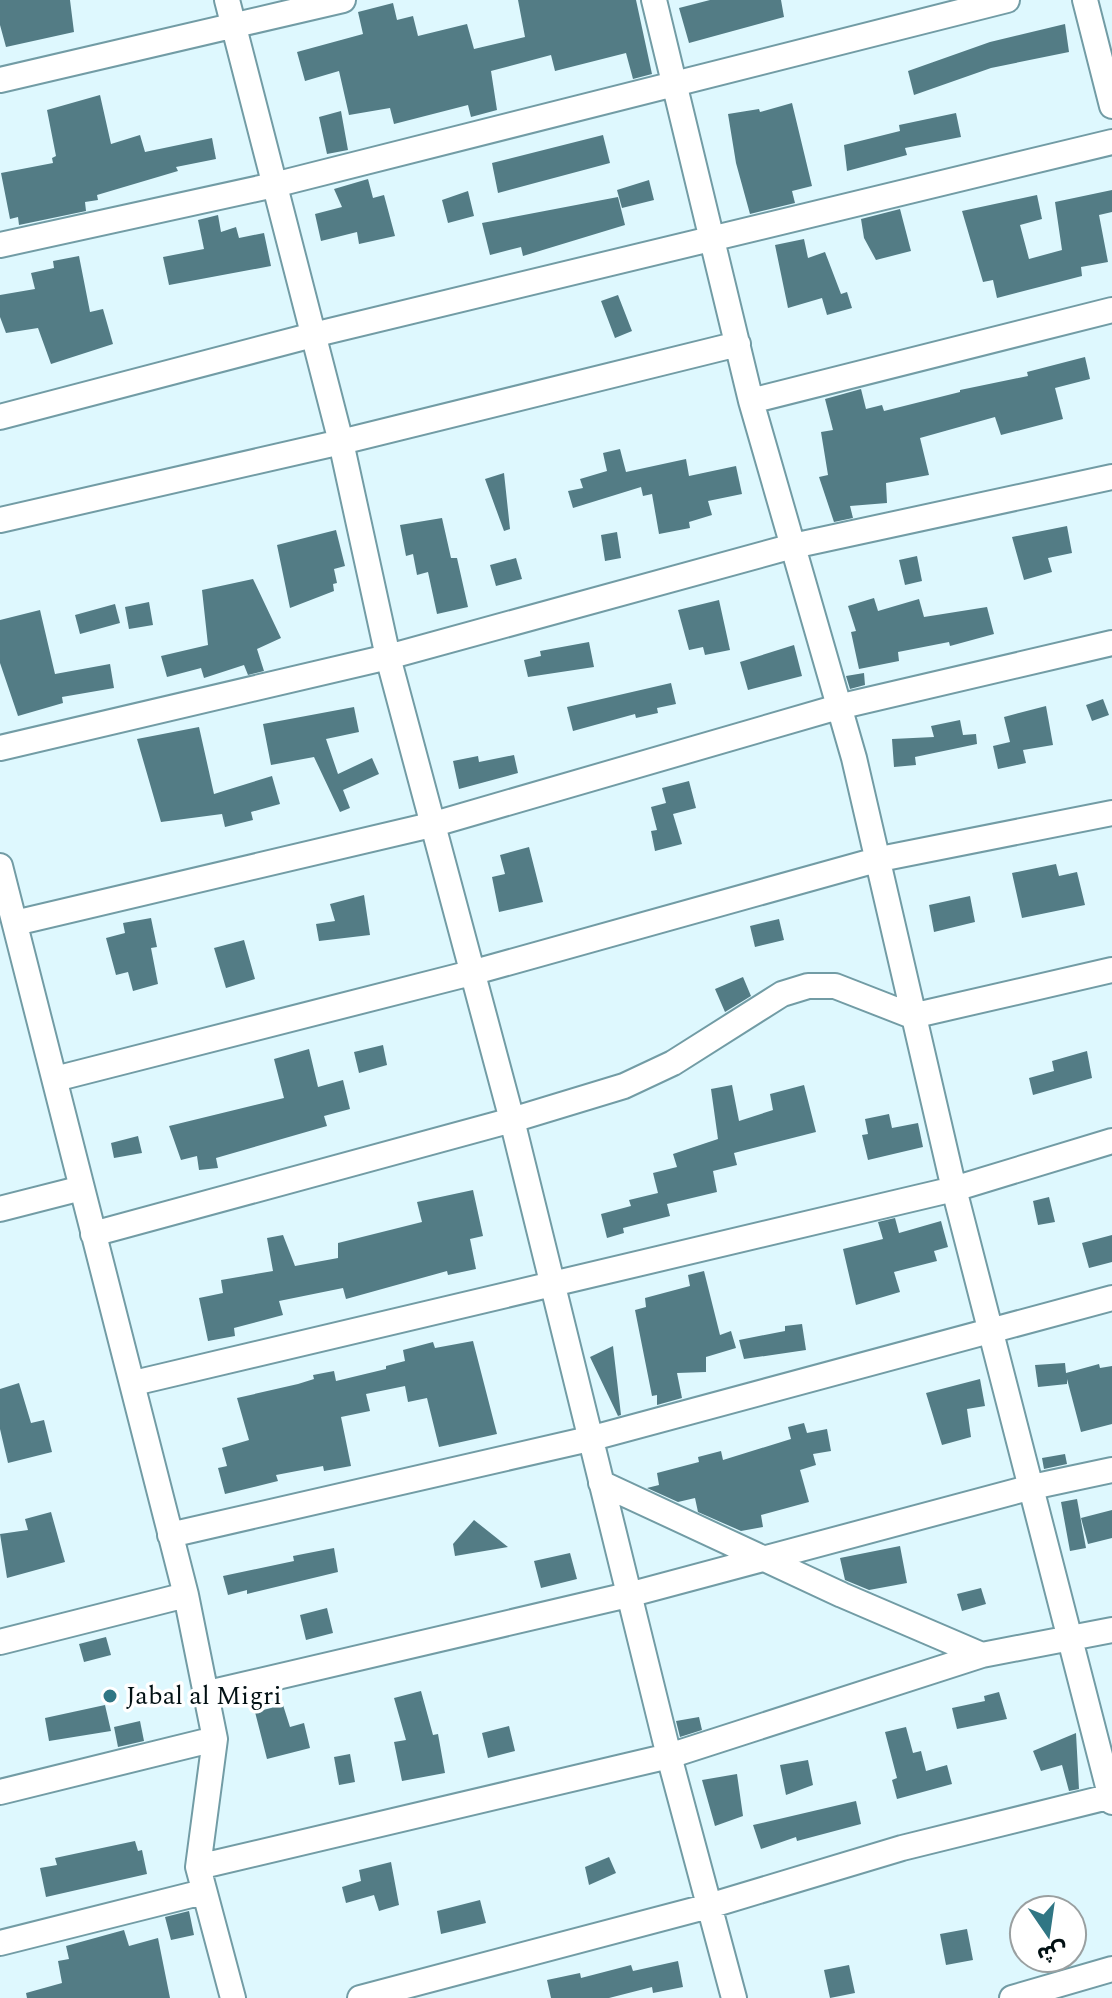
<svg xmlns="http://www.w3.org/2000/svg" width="1112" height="1998" font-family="Spectral,'Noto Sans Arabic',serif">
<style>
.building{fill:#537c85}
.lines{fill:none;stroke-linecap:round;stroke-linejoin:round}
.minor-casing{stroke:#729ca5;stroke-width:28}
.minor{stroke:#fff;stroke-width:24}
.poi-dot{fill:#307684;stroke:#fff;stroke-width:3}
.labels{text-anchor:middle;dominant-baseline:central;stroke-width:7;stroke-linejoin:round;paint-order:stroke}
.poi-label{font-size:26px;fill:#021114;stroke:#fff;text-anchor:start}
</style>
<rect width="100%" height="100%" fill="#def8fe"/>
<path class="building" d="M0,0H70L74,32L6,47L0,25Z
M518,0H636L652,74L633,79L626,53L555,71L551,55L491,71L497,110L471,117L468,105L394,124L390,108L349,115L339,71L305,81L297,52L363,34L358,12L393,3L397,20L413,16L418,36L467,24L474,49L525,37Z
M710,0H781L784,17L689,43L679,8Z
M1065,24L1069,52L991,68L914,95L908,71L990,42Z
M100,95L111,144L140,135L145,152L212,138L216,159L176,167L178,171L97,195L98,200L85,202L86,211L19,225L18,217L10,219L1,173L53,163L52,158L56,156L47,110Z
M792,103L812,186L792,191L795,203L750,214L736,163L728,114L759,109L760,112Z
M341,111L348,150L327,154L319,117Z
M956,113L961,137L905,148L907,155L847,171L844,145L900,131L899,125Z
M603,135L610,163L498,193L492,163Z
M368,179L373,198L384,195L395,236L359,244L357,232L321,241L315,214L342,207L334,189Z
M649,180L654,200L622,208L617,190Z
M1112,190V212L1099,215L1108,262L1081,267L1082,276L997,298L993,280L983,282L962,211L1037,195L1042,219L1020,225L1029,259L1062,250L1055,202Z
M468,191L474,216L448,223L442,200Z
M618,197L625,225L523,256L521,247L490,255L482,223Z
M900,209L911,251L876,260L864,238L861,219Z
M218,215L221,232L236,227L239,238L264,233L271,266L169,285L163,257L204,249L198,220Z
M804,239L808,258L825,252L841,294L847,292L852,308L827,315L822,298L788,308L775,245Z
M79,256L90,312L103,309L113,344L51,364L38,328L6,333L0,317V295L35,289L31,273L54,268L53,261Z
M618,295L632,331L615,338L601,301Z
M1085,357L1090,379L1055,388L1063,419L1001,435L995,417L920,438L929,475L886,483L887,503L850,506L853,518L834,522L819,477L828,475L821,432L833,430L825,399L861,389L866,409L882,405L884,411L960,392V390L1028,376L1027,372Z
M620,449L626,472L686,459L689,476L736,466L742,494L708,501L712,515L689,522L690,528L659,534L652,494L643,496L641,487L573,508L568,491L583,488L580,479L607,471L603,453Z
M504,473L510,529L504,531L485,479Z
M442,518L451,558H457L468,607L437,614L428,572L417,575L413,554L406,556L400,525Z
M1067,526L1072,553L1048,558L1052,572L1024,580L1012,537Z
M336,530L345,566L334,569L337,583L333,584L334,591L290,608L277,545Z
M617,532L621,558L605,561L601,535Z
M917,556L922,581L905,585L899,560Z
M516,558L522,579L496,586L490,565Z
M253,579L281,638L257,649L264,671L248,675L244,665L204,678L201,668L167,677L161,656L208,645L202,590Z
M874,598L878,611L919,599L924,617L987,607L994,634L950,646L949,642L898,652L899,661L859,669L851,632L856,631L848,606Z
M719,600L730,650L705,655L703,647L689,650L678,610Z
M149,602L153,625L129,629L125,607Z
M115,604L120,623L80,634L75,615Z
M40,610L55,674L110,664L114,688L62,697L63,703L18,716L0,663V620Z
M589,642L594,667L528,677L524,660L541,656L540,651Z
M794,645L802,676L748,690L740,662Z
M864,673L865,685L850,689L846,676Z
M671,683L676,704L657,708L658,713L636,718L635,714L573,731L567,707Z
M1103,699L1109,715L1092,721L1086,705Z
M1046,706L1053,745L1023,750L1026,763L998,769L993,746L1010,742L1004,717Z
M354,707L359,732L326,739L338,774L372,758L379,774L343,790L350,808L340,812L314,757L271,765L263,724Z
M960,720L963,735L976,734L977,744L915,757L916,765L894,767L892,739L934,737L931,726Z
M199,727L214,794L272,776L280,804L251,812L253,820L225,827L222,814L161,822L137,739Z
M514,755L518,773L459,789L453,761L478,756L479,762Z
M689,781L696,808L673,814L682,844L655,851L651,831L657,830L651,807L666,803L662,788Z
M529,847L543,902L499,912L492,877L505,874L500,855Z
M1056,864L1059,876L1077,872L1085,905L1022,918L1012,873Z
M364,895L370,935L319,941L316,924L335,921L330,904Z
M970,896L975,922L934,932L929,905Z
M151,918L157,947L151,948L158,984L133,991L128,972L116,975L106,938L125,933L123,923Z
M779,919L784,940L755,947L750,926Z
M244,940L255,979L226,988L214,948Z
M743,977L751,996L725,1012L715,989Z
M383,1045L387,1065L359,1073L354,1052Z
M309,1049L318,1087L343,1080L350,1109L324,1116L327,1126L216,1158L218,1168L199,1170L197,1156L181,1160L169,1126L284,1098L274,1059Z
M1087,1051L1092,1078L1033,1095L1029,1078L1054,1071L1052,1061Z
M732,1085L739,1121L773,1110L770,1094L804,1085L816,1132L734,1153L737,1165L713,1171L717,1192L667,1204L670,1216L623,1228L624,1233L607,1238L601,1214L631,1206L629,1200L658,1193L653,1173L677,1167L673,1154L718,1139L711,1089Z
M889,1114L892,1128L918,1123L923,1147L868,1160L862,1135L868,1134L865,1119Z
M138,1136L142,1153L114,1158L111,1143Z
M473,1190L483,1236L470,1239L476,1269L448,1275L447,1271L346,1299L343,1288L279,1301L283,1315L234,1328L235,1336L208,1341L199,1298L223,1293L221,1280L273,1271L267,1238L283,1235L295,1266L338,1258V1243L422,1222L417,1202Z
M1049,1197L1055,1222L1038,1225L1033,1201Z
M895,1218L899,1233L941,1221L948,1247L934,1251L937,1261L894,1272L900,1292L856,1305L843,1249L883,1239L878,1222Z
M1112,1235V1262L1089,1268L1082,1243Z
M704,1271L720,1335L731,1331L736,1348L706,1357V1372L677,1373L682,1398L657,1405V1395L652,1396L635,1310L646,1307L645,1298L690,1286L688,1275Z
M802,1324L806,1350L744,1359L739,1340L785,1331V1326Z
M473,1341L497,1434L439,1447L427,1398L408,1402L405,1386L366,1394L370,1411L341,1417L351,1466L324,1471L323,1466L276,1475L278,1481L225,1494L218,1468L227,1466L222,1448L249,1440L237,1398L298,1384L314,1379L313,1375L334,1371L336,1381L386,1369V1366L405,1361L403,1350L433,1342L435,1348Z
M613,1346L621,1415L618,1416L590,1357Z
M1065,1363L1066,1373L1099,1364L1100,1368L1112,1366V1424L1081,1432L1067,1379V1384L1038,1387L1035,1365Z
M980,1379L985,1406L967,1409L971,1437L942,1445L926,1393Z
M19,1383L31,1423L44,1420L52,1452L8,1463L0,1429V1389Z
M804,1423L807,1433L827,1429L831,1451L813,1454L816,1465L800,1470L809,1502L761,1515L763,1527L741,1531L698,1512L695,1498L678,1502L647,1488L659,1485L657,1473L699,1462L698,1457L721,1451L723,1460L791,1439L788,1427Z
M1065,1454L1067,1464L1044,1469L1042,1458Z
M1077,1499L1086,1548L1070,1551L1061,1502Z
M1112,1510V1538L1088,1544L1081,1518Z
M51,1512L65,1562L7,1578L0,1534L28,1530L25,1519Z
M474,1520L508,1547L455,1556L453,1544Z
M900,1546L907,1583L869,1590L845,1580L840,1558Z
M334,1548L338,1572L247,1594V1590L228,1595L223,1576L294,1561L293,1556Z
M570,1553L577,1579L541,1588L534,1561Z
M981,1588L986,1604L962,1611L957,1594Z
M327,1608L333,1633L306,1640L300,1615Z
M106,1637L111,1655L84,1662L79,1644Z
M421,1691L433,1735L438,1734L445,1773L402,1781L394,1742L406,1740L394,1698Z
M999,1692L1007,1719L957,1729L952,1708L985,1701L984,1696Z
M105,1705L111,1731L49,1741L45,1718Z
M283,1705L290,1727L304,1723L310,1748L267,1759L255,1712Z
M699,1717L702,1730L680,1737L676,1721Z
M140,1721L144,1741L118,1747L114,1727Z
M509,1726L515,1751L488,1758L482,1733Z
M906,1727L913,1753L921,1751L926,1771L947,1765L952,1784L897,1799L892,1780L897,1778L885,1732Z
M1076,1733L1079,1789L1069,1791L1062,1765L1041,1771L1033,1751Z
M350,1754L355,1782L339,1785L334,1757Z
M808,1760L813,1785L786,1795L780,1765Z
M737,1774L743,1816L715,1826L702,1780Z
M856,1801L861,1824L797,1841L796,1837L761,1849L753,1825Z
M135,1841L138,1851L142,1850L147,1874L46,1897L40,1868L57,1865L55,1858Z
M609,1857L616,1873L589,1885L585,1867Z
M391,1862L399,1905L379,1911L374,1895L346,1903L342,1887L361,1881L359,1870Z
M480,1900L486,1923L441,1934L437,1911Z
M189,1911L194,1935L171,1940L165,1917Z
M967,1929L973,1960L946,1965L940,1934Z
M124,1930L129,1946L158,1938L170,1998H27L26,1993L62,1983L58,1961L69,1959L66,1946Z
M678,1961L683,1987L653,1993L652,1987L609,1998H551L547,1980L580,1973L581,1978L631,1965L633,1971Z
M849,1965L855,1993L830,1998L824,1970Z"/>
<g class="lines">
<g class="minor-casing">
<path id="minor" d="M227,0L341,442L388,657L512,1120L669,1756L734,1998
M654,0L751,401L854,758L954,1189L1112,1802
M1085,0L1112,106
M0,80L343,0
M0,245L274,185L1007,0
M751,401L1112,310
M0,417L313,335L1112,142
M0,520L341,442L738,344
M0,748L388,657L793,546L1112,477
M0,866L82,1188L0,1209
M15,923L431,825L838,707L1112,643
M55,1079L471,973L880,859L1112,813
M82,1188L186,1595L215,1739L198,1867L233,1998
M93,1234L512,1120L624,1086L673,1063L782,994L808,986H835L912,1016L1112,970
M134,1383L954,1189L1112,1141
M601,1483L842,1595L982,1655
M170,1535L589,1439L1112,1298
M0,1642L186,1595
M204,1694L632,1594L1032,1487L1112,1470
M0,1792L215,1739
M198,1867L669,1756L982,1655L1112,1630
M0,1943L203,1892
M360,1998L709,1906L902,1848L1112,1796
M1012,1998L1112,1969"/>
</g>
<use href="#minor" class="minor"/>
</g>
<circle class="poi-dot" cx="110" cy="1696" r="8"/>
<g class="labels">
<g class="poi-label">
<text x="126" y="1696">Jabal al Migri</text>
</g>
</g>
<g transform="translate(1048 1934) rotate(167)"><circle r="38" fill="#ffffff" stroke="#9aa0a1" stroke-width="2"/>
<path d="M0-6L14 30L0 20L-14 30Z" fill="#307684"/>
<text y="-12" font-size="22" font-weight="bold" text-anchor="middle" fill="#021114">ش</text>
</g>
</svg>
